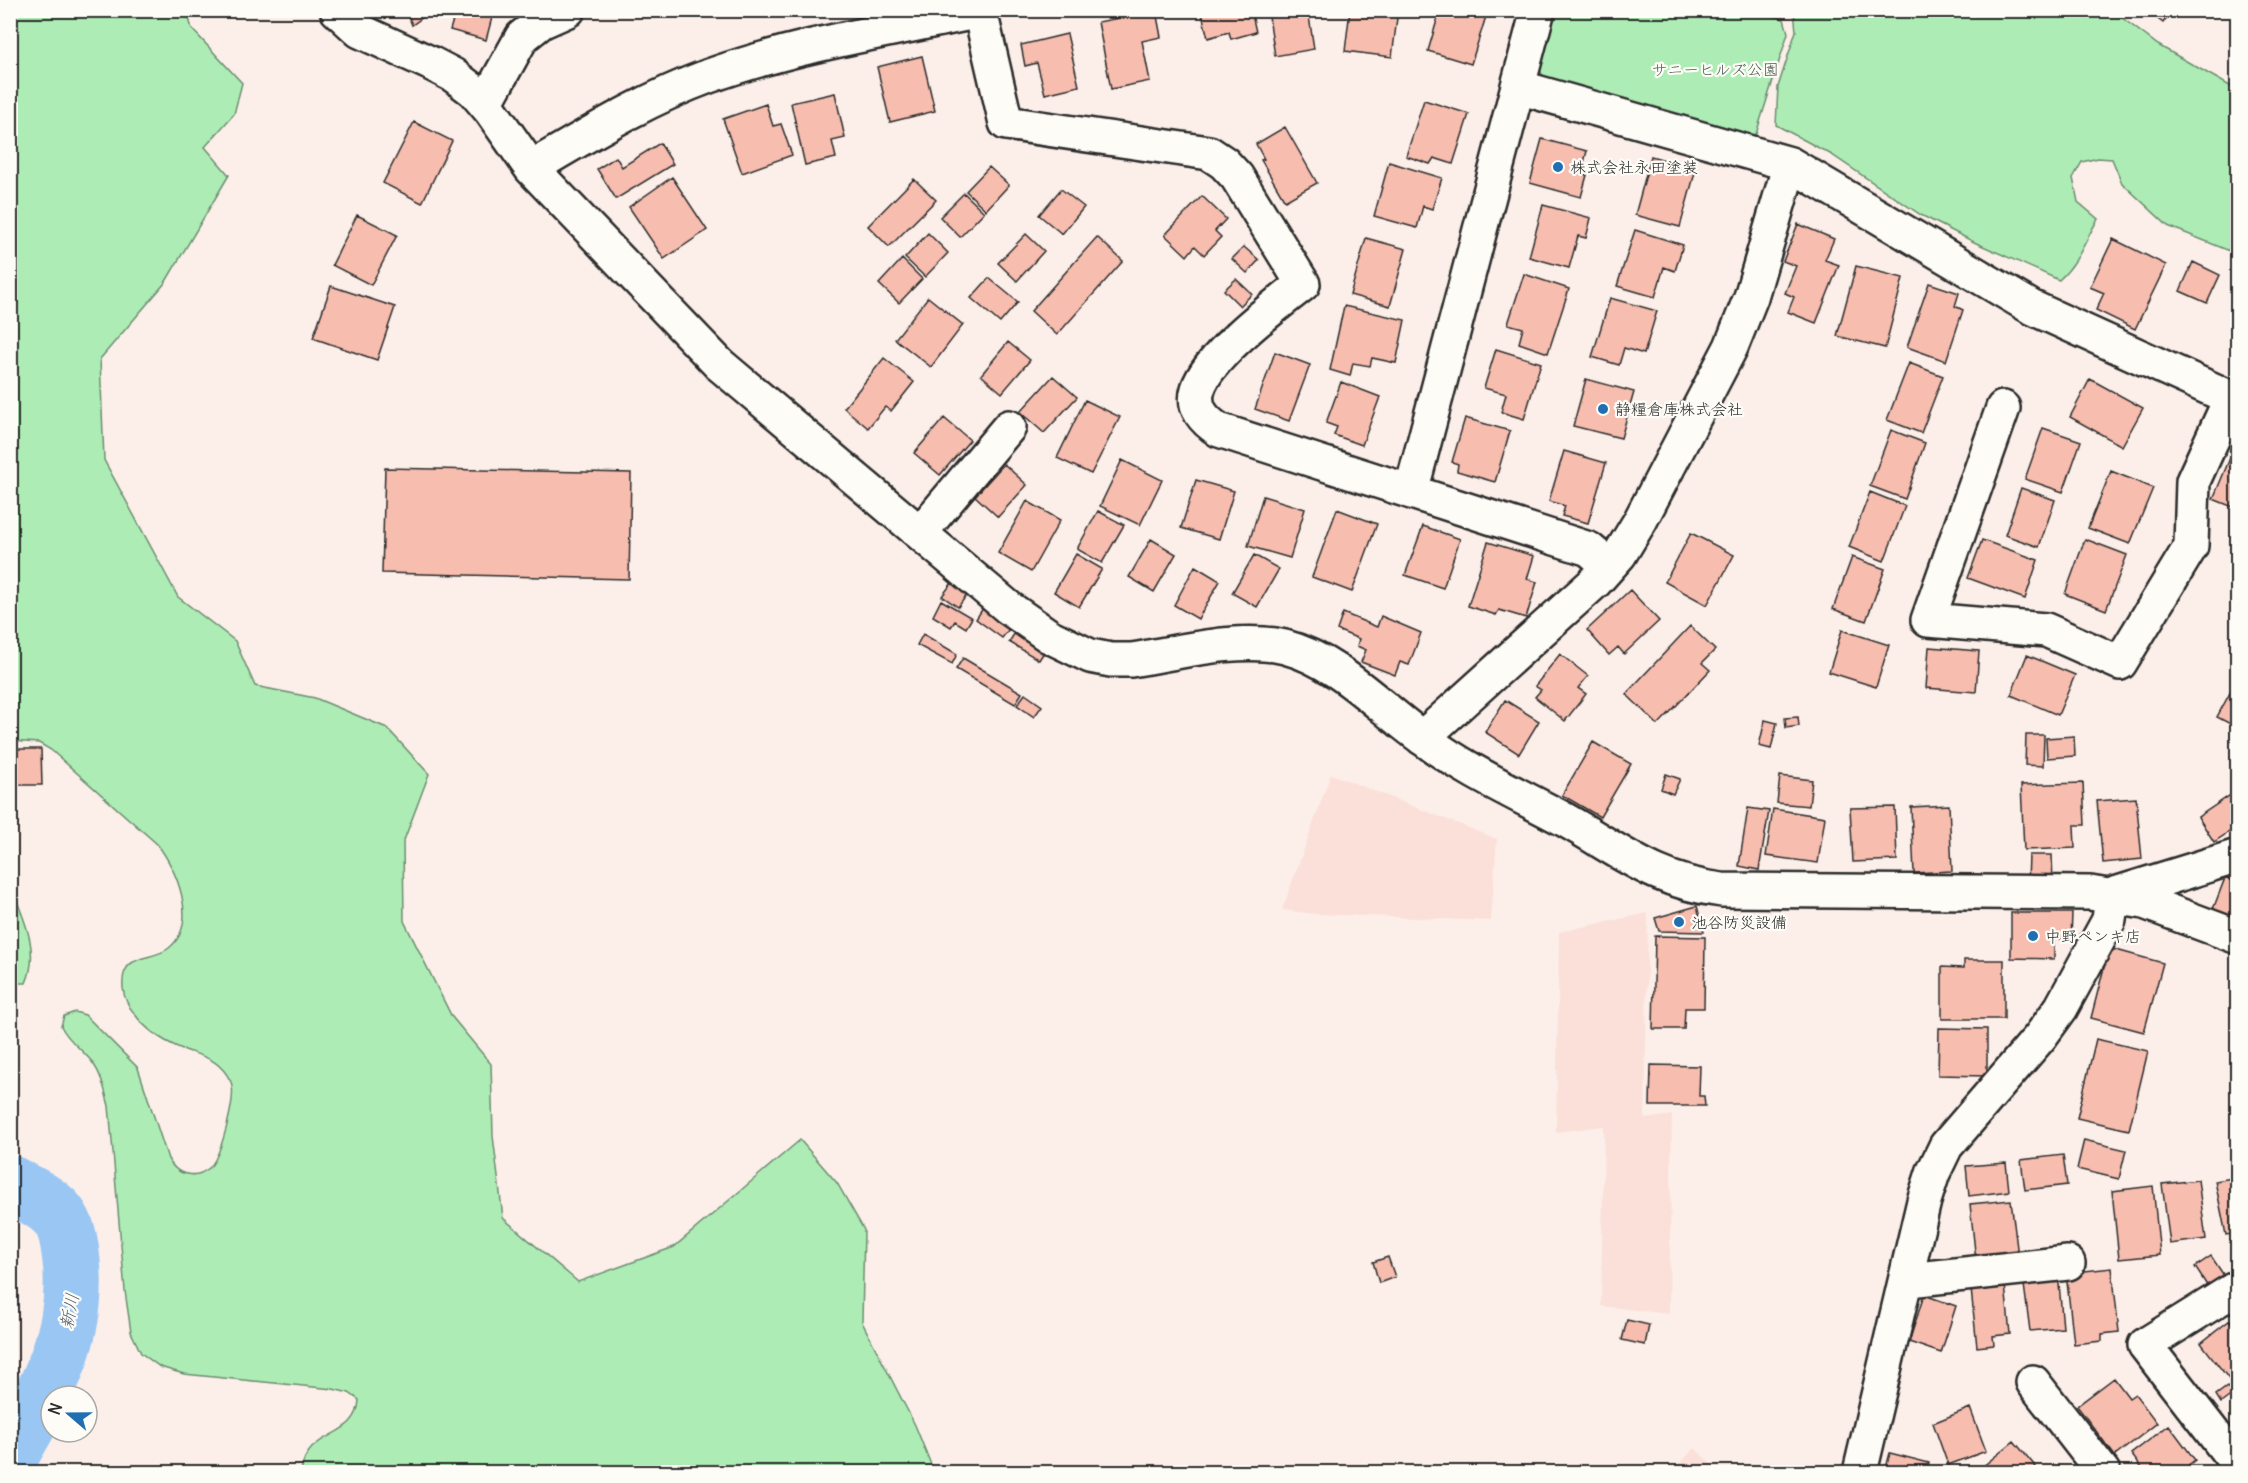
<svg xmlns="http://www.w3.org/2000/svg" width="2248" height="1483" font-family="Delius,'Klee One',sans-serif">
<style>
.built{fill:#fae0d8}
.green{fill:#adedb5;stroke:#6c8c70;stroke-width:1.5}
.lines{fill:none;stroke-linecap:round;stroke-linejoin:round}
.river{stroke:#99c6f3;stroke-width:58}
.building{fill:#f7bdaf;stroke:#2b2b2b;stroke-width:1.5}
.minor-casing{stroke:#2b2b2b;stroke-width:38}
.minor{stroke:#fdfcf7;stroke-width:33}
.poi-dot{fill:#1f6fb2;stroke:#fdfcf7;stroke-width:2}
.labels{text-anchor:middle;dominant-baseline:central;stroke-width:4.5;stroke-linejoin:round;paint-order:stroke}
.park-label{font-size:16px;fill:#4c5c4e;stroke:#fdfcf7}
.poi-label{font-size:16px;fill:#2b2b2b;stroke:#fdfcf7;text-anchor:start}
.water-label{font-size:18px;font-style:italic;fill:#4c5a67;stroke:#fdfcf7}
</style>
<rect width="100%" height="100%" fill="#fcefe9"/>
<filter id="ink" filterUnits="userSpaceOnUse"><feTurbulence type="fractalNoise" baseFrequency=".0167" numOctaves="2"/><feDisplacementMap in="SourceGraphic" scale="12" xChannelSelector="R" yChannelSelector="G"/><feConvolveMatrix kernelMatrix="1 2 1 2 8 2 1 2 1" color-interpolation-filters="sRGB"/></filter>
<g filter="url(#ink)">
<path class="built" d="M1331,774L1497,839L1491,921L1316,914L1282,910Z
M1648,913L1645,1119L1672,1115L1669,1314L1601,1306L1604,1126L1556,1132L1559,932Z
M1695,1448L1719,1472H1671Z"/>
<path class="green" d="M10,11H187L192,29L242,83L234,114L205,147L229,175L165,283L100,359L104,460L178,597L235,641L255,686L315,698L387,728L429,774L403,843L404,921L452,1017L491,1064L493,1136L503,1218L578,1282L674,1247L800,1140L837,1183L864,1230L862,1322L915,1425L934,1472H301C306,1428 357,1441 359,1400L349,1393L333,1389L184,1374L160,1367L141,1353L131,1332L125,1291L109,1106C105,1091 102,1075 92,1062C82,1049 68,1041 61,1026L64,1016L75,1012L85,1015L138,1068L168,1159C173,1167 178,1173 188,1174C196,1176 203,1173 209,1168C221,1157 237,1096 231,1082C219,1057 202,1057 180,1048C161,1040 145,1029 134,1013C128,1006 124,997 123,988C120,951 152,962 169,948C200,923 176,868 157,844L51,750L39,743L11,741Z
M1551,11H1756L1784,19L1788,33L1756,134L1741,137L1547,83L1537,65Z
M1794,11H2113L2158,45L2237,90V254L2168,226L2122,183L2112,159L2098,158L2082,162L2073,178L2078,202L2098,219C2084,242 2079,262 2059,280L1974,242L1921,215L1832,155L1776,125L1778,87L1796,31Z
M10,883C22,916 41,949 26,983H11Z"/>
<g class="lines">
<path class="river" d="M10,1184C25,1192 46,1201 57,1214C67,1226 69,1241 71,1257C81,1331 47,1392 10,1455"/>
</g>
<path class="building" d="M406,10H433L412,25Z
M456,10H494L486,40L450,30Z
M1201,10H1251L1256,32L1231,39L1229,32L1208,38Z
M1268,10H1308L1314,49L1275,56Z
M1350,10H1398L1392,57L1345,51Z
M1440,10H1488L1471,64L1428,51Z
M2146,10H2172L2163,23Z
M1156,11L1161,37L1142,41L1150,81L1111,89L1098,22Z
M1067,34L1079,86L1045,94L1037,63L1025,66L1021,45Z
M922,56L935,111L890,122L877,67Z
M835,93L845,138L832,141L836,158L805,165L791,103Z
M1424,100L1469,114L1453,164L1434,158L1430,164L1406,156Z
M766,104L773,126L781,124L792,155L742,173L723,119Z
M414,122L452,141L422,203L383,183Z
M1285,127L1317,183L1285,201L1261,160L1264,159L1256,144Z
M1542,139L1587,151L1581,174L1587,175L1581,197L1530,183Z
M660,143L673,164L616,199L597,169L616,157L622,167Z
M1651,156L1696,169L1680,227L1635,215Z
M1389,162L1442,178L1432,209L1423,206L1417,228L1374,216Z
M989,167L1009,185L986,210L966,191Z
M672,177L707,230L664,259L629,207Z
M914,179L936,200L889,247L868,226Z
M1061,189L1084,207L1062,234L1039,215Z
M964,193L984,212L960,237L940,217Z
M1202,196L1226,219L1215,231L1221,237L1204,255L1195,246L1187,256L1165,235Z
M1543,205L1591,218L1586,238L1578,236L1569,268L1529,257Z
M357,215L397,235L371,285L332,265Z
M1798,224L1834,239L1825,260L1839,265L1816,323L1788,312L1794,297L1785,293L1796,266L1783,261Z
M1635,230L1683,245L1675,271L1664,267L1655,297L1617,286Z
M928,233L948,253L925,277L905,258Z
M1026,234L1044,251L1017,281L998,263Z
M1097,237L1123,261L1057,335L1031,311Z
M1366,238L1406,249L1390,306L1350,295Z
M2113,239L2166,265L2135,329L2096,310L2104,293L2090,287Z
M1244,247L1259,260L1247,273L1232,259Z
M902,259L922,279L899,303L879,284Z
M2193,262L2220,275L2207,303L2180,291Z
M1856,266L1903,278L1885,348L1837,336Z
M1524,274L1569,289L1548,353L1519,343L1523,328L1508,324Z
M989,278L1018,302L1000,323L971,298Z
M1236,279L1252,294L1240,306L1224,290Z
M1929,283L1959,293L1955,306L1963,310L1946,361L1907,347Z
M331,286L395,307L377,360L313,338Z
M928,297L963,325L931,367L895,339Z
M1610,298L1657,311L1644,354L1624,348L1619,365L1592,357Z
M1344,306L1405,320L1396,363L1372,358L1370,366L1353,363L1350,376L1330,370Z
M1008,342L1030,360L1002,393L981,375Z
M1496,349L1541,363L1524,419L1501,412L1506,394L1484,388Z
M1275,352L1310,365L1289,421L1255,409Z
M884,358L914,382L891,411L885,407L868,428L844,408Z
M1909,363L1943,376L1921,433L1887,420Z
M1053,376L1077,397L1044,433L1020,412Z
M1586,379L1634,392L1621,438L1573,426Z
M2090,379L2143,408L2122,446L2070,417Z
M1341,382L1380,397L1362,445L1334,435L1337,427L1326,423Z
M1085,400L1120,417L1091,474L1057,458Z
M944,418L970,440L940,475L914,453Z
M1465,418L1510,431L1495,482L1457,471L1458,464L1452,462Z
M2043,428L2081,441L2063,492L2025,479Z
M1891,430L1925,443L1905,499L1870,486Z
M2235,446H2238V509L2213,499Z
M1564,451L1606,463L1588,523L1562,516L1565,506L1549,501Z
M1122,460L1162,480L1140,525L1100,506Z
M1004,464L1027,485L998,517L975,496Z
M385,468L631,473L629,579L382,573Z
M2111,471L2153,488L2130,544L2088,528Z
M1196,480L1234,491L1219,539L1181,528Z
M2021,488L2055,500L2039,547L2005,535Z
M1870,492L1905,506L1884,561L1849,547Z
M1263,496L1305,509L1290,558L1248,546Z
M1027,501L1060,520L1031,572L998,553Z
M1337,509L1377,524L1352,592L1312,577Z
M1098,511L1124,525L1102,563L1077,549Z
M1423,526L1460,539L1443,588L1405,575Z
M1691,533L1734,555L1707,605L1665,582Z
M1151,539L1176,554L1154,592L1129,577Z
M2085,539L2127,555L2106,610L2065,594Z
M1982,540L2038,560L2025,599L1968,578Z
M1488,542L1534,556L1527,579L1537,582L1526,618L1499,610L1496,615L1468,606Z
M1076,554L1102,569L1079,607L1054,592Z
M1254,555L1279,569L1257,607L1232,593Z
M1852,557L1885,569L1866,621L1833,609Z
M1195,566L1220,581L1198,619L1174,605Z
M955,579L970,591L958,607L942,596Z
M1630,590L1659,621L1624,654L1618,647L1609,655L1587,630Z
M941,600L972,618L966,628L955,621L951,627L933,616Z
M983,608L1010,628L1002,638L976,619Z
M1343,613L1377,627L1381,616L1421,633L1409,665L1400,662L1395,675L1361,662L1366,650L1357,646L1359,639L1337,630Z
M1690,626L1715,650L1702,663L1710,670L1658,725L1626,694Z
M1842,630L1889,645L1876,687L1829,672Z
M1016,631L1046,649L1039,660L1009,642Z
M923,634L957,654L952,664L917,645Z
M1929,647L1979,651L1976,692L1926,688Z
M1560,654L1588,676L1578,688L1586,694L1565,721L1535,697L1541,690L1535,686Z
M2027,655L2075,675L2058,715L2011,695Z
M963,658L1022,693L1015,704L956,669Z
M2238,678V728L2217,717Z
M1025,694L1042,706L1034,717L1017,705Z
M1505,700L1539,721L1519,754L1485,732Z
M1798,717L1799,726L1786,728L1785,718Z
M1765,720L1777,723L1771,749L1759,746Z
M2026,735H2044L2043,766L2025,765Z
M2074,736L2075,756L2047,758L2046,738Z
M1593,742L1631,764L1600,817L1562,795Z
M10,749H41L42,785H10Z
M1666,774L1680,779L1673,794L1661,789Z
M1780,776L1812,780L1809,806L1777,803Z
M2083,783L2085,825H2074L2075,848L2024,850L2021,785Z
M2238,790V826L2214,842L2198,817Z
M2136,798L2142,859L2103,863L2097,801Z
M1949,805L1952,871L1914,873L1911,807Z
M1895,807L1897,860L1853,862L1850,808Z
M1748,808L1769,811L1759,870L1739,866Z
M1773,809L1825,817L1818,863L1766,856Z
M2029,855H2052L2053,883H2028Z
M2225,878L2238,883V921L2212,912Z
M1697,906L1704,932L1659,931L1655,918Z
M2011,913H2072L2071,939H2054V959L2011,958Z
M1655,936L1705,937L1704,1008H1685L1684,1029H1653Z
M2109,948L2163,963L2144,1032L2091,1018Z
M1964,960H2004V1019H1942V967L1964,968Z
M1939,1028L1987,1029V1076L1938,1075Z
M2096,1039L2148,1051L2129,1130L2077,1118Z
M1651,1065L1700,1066L1699,1096H1704L1705,1106H1650Z
M2084,1140L2126,1150L2119,1179L2077,1169Z
M2063,1155L2067,1185L2025,1190L2021,1160Z
M2006,1163L2009,1191L1969,1196L1966,1166Z
M2238,1177V1233L2226,1235L2215,1181Z
M2198,1180L2206,1239L2170,1244L2162,1184Z
M2153,1186L2160,1255L2119,1259L2112,1191Z
M2011,1200L2018,1256L1976,1261L1970,1204Z
M2211,1256L2225,1277L2208,1287L2195,1267Z
M1388,1257L1395,1277L1379,1283L1373,1262Z
M2112,1268L2119,1332L2102,1334V1341L2074,1344L2066,1273Z
M2058,1273L2063,1328L2030,1331L2023,1277Z
M2005,1285L2010,1334L1993,1336L1994,1345L1977,1347L1971,1289Z
M1924,1295L1956,1306L1941,1353L1909,1342Z
M1627,1320L1649,1325L1645,1345L1622,1340Z
M2230,1320L2238,1330V1385L2235,1387L2201,1343Z
M2114,1378L2129,1398L2135,1394L2157,1423L2115,1456L2077,1406Z
M2227,1387L2233,1394L2221,1403L2216,1395Z
M1970,1408L1986,1451L1948,1465L1933,1423Z
M2169,1425L2195,1460L2179,1472H2145L2131,1454Z
M2014,1441L2040,1472H1976Z
M1890,1453L1929,1463L1926,1472H1885Z"/>
<g class="lines">
<g class="minor-casing">
<path id="minor" d="M337,10L360,31L430,63L453,75L474,91L491,111L531,168L719,364L1009,608L1049,636L1090,656L1111,660H1131C1177,653 1239,636 1285,647C1339,661 1380,708 1424,739C1465,770 1513,792 1558,816C1617,848 1653,882 1722,890L2090,893L2144,902L2238,937
M980,11L1006,123L1209,153L1224,163L1237,177L1303,284C1276,305 1208,356 1198,389C1192,408 1205,421 1219,430L1589,549L1609,566
M1518,87L1790,164L2031,307L2231,398L2193,481L2191,546L2120,663L2046,630L1928,620L2003,408
M485,104L522,37L541,22L568,10
M531,168C589,134 646,99 709,76C798,44 893,30 985,10
M1411,492L1538,10
M920,533L1009,427
M1422,738L1595,582L1620,554L1640,521L1731,347L1751,297L1790,164
M1906,1277L1918,1279L2068,1263
M2238,1287L2145,1345L2238,1465
M2033,1382L2103,1472
M1860,1472L1924,1201L1933,1173L1946,1146L2040,1037L2061,1008L2109,920L2112,895L2238,856"/>
</g>
<use href="#minor" class="minor"/>
</g>
</g>
<g class="poi-dot">
<circle cx="1558" cy="167" r="6"/>
<circle cx="1603" cy="409" r="6"/>
<circle cx="1679" cy="922" r="6"/>
<circle cx="2033" cy="936" r="6"/>
</g>
<g class="labels">
<g class="park-label">
<text x="1715" y="69">サニーヒルズ公園</text>
</g>
<g class="poi-label">
<text x="1570" y="167">株式会社永田塗装</text>
<text x="1615" y="409">静糧倉庫株式会社</text>
<text x="1691" y="922">池谷防災設備</text>
<text x="2045" y="936">中野ペンキ店</text>
</g>
<g class="water-label">
<text transform="translate(69 1311) rotate(-79)">新川</text>
</g>
</g>
<rect width="2248" height="1483" fill="none" stroke="#fdfcf7" stroke-width="36"/>
<rect x="18" y="18" width="2212" height="1447" fill="none" stroke="#2b2b2b" stroke-width="2" filter="url(#ink)"/>
<g transform="translate(69 1414) rotate(290)"><circle r="28" fill="#fdfcf7" stroke="#a9a8a5" stroke-width="1.5"/>
<path d="M0-4.5L10 22L0 15L-10 22Z" fill="#1f6fb2"/>
<text y="-9" font-size="16" font-weight="bold" text-anchor="middle" fill="#2b2b2b">N</text>
</g>
</svg>
